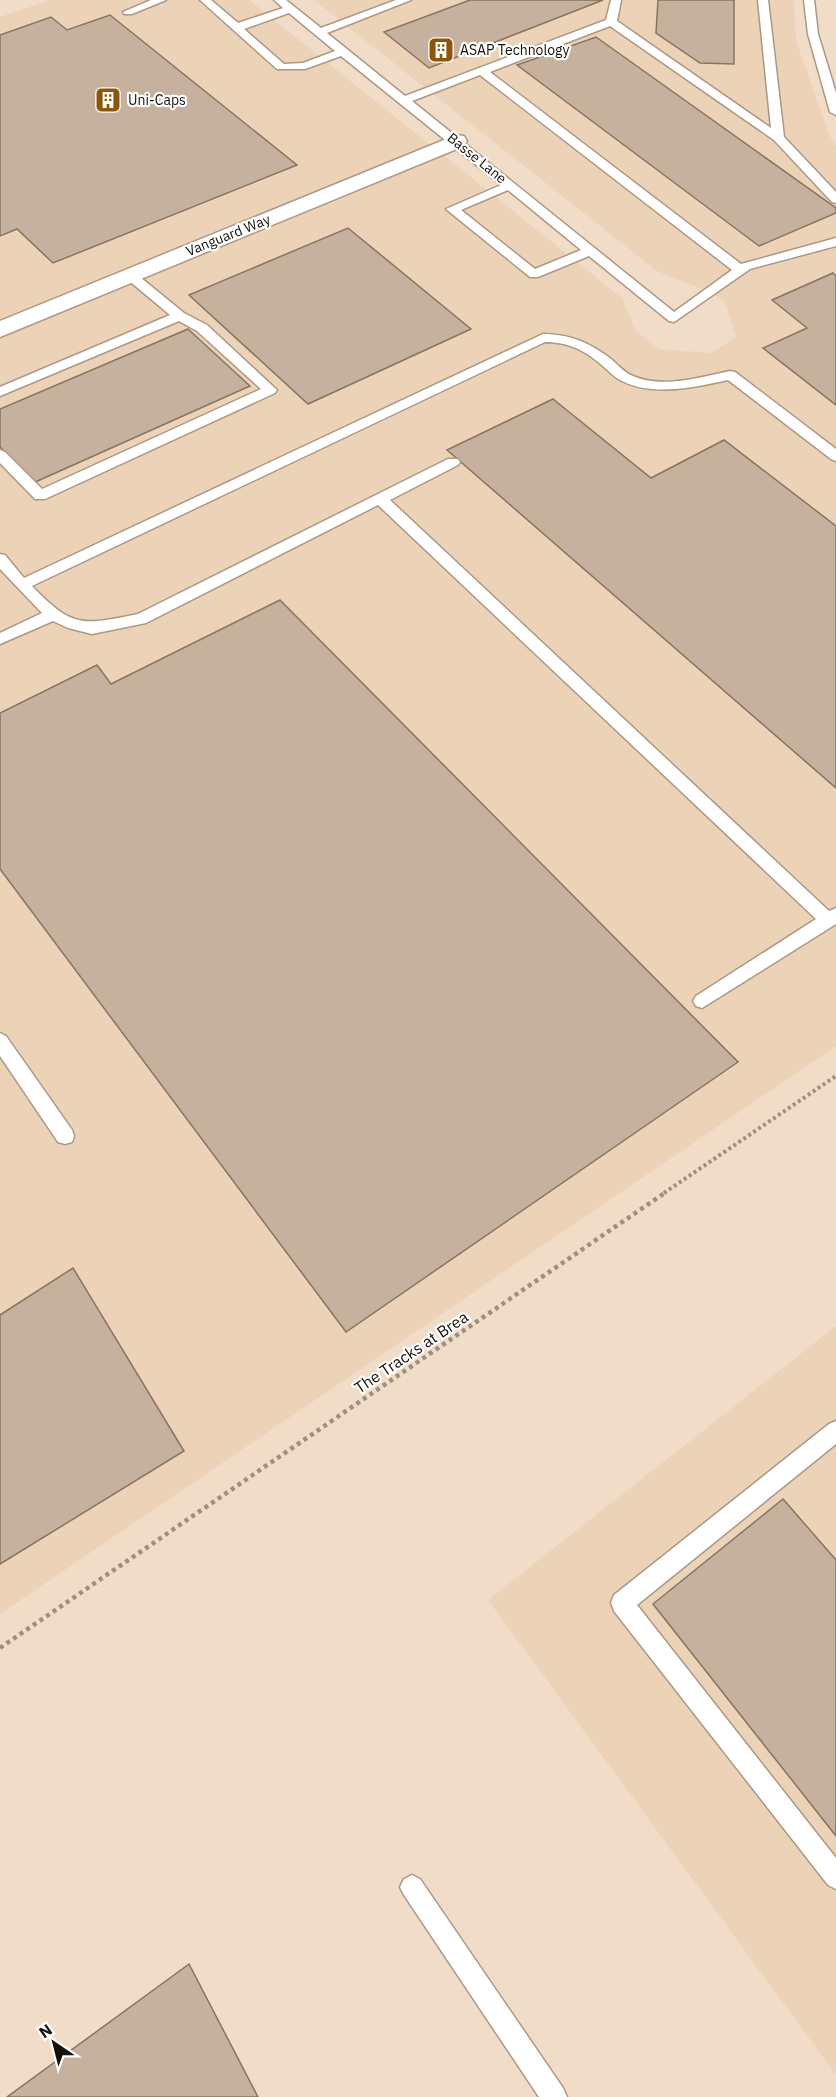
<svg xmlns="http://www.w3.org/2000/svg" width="836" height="2097" font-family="'IBM Plex Sans',sans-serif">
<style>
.built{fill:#ecd2b7}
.building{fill:#c5b19d;stroke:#877461;stroke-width:1.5}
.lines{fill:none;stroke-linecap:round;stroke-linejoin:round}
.lane-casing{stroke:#ac9885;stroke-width:3}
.street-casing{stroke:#ac9885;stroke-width:3}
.path-far1{stroke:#9f8f7f;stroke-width:4;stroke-dasharray:3 3;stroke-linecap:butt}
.path{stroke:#9f8f7f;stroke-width:4.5;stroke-dasharray:4 4;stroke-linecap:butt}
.lane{fill:#fff;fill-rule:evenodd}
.street{fill:#fff;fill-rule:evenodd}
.labels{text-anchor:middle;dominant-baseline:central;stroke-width:4.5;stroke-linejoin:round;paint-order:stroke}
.far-poi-label{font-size:14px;fill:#160f08;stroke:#fff;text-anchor:start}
.far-street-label{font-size:14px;fill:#160f08;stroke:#fff}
.street-label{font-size:16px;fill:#160f08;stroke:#fff}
</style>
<rect width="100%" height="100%" fill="#f1dcc7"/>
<path class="built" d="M51,0H249L622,298L636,331L659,349L711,353L736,337L726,304L715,294L657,271L314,0H794L796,41L829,134L836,147V1046L0,1614V17Z
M836,1326V2075L488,1600Z"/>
<path class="building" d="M470,0H603L429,68L384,32Z
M658,0H734V64L700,63L656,33Z
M110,15L297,165L53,263L17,229L0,236V35L51,17L67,30Z
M596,37L836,208V213L759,246L517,65Z
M348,228L471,329L308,404L189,295Z
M833,273L836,276V405L763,348L807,328L772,300Z
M188,329L250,386L33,483L0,447V409Z
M553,399L651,478L724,440L836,526V788L447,450Z
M280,600L738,1062L346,1332L0,869V713L97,665L111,684Z
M73,1268L184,1451L0,1564V1315Z
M783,1499L836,1560V1836L653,1604Z
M189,1964L258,2097H7Z"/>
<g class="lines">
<g class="lane-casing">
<path id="lane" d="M151,0H166L132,14H124L123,12Z
M200,0H211L238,23L283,8L274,0H286L321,28L396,0H411L327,33L405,96L606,20L611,0H621L617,21L771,128L758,0H768L784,137L836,192V203L832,202L774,140L610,26L490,72L741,264L836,238V246L750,269L674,322L669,321L589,256L538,277H530L446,209L501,185L341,56L305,69H277ZM289,13L335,51L303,63L284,64L244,29ZM480,75L732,270L674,312L412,101ZM508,190L581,250L535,269L461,210Z
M804,0H814L818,34L836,93V115L830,112L808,34Z
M131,272L135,273L184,313L207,325L277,390L275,393L45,499H35L0,463V450L5,452L42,489L261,389L197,331L179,321L0,396V387L170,315L127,279L125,276L127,273Z
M543,334C570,334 590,343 611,359C618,365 625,373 633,376C663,389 700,377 730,371L735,372L836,449V461L831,459L728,380C694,387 654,397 622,381C615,378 610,372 604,367C586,351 569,342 545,342L32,586C73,629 83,625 138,614L448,459H458L460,462L458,465L390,500L829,911L836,908V924L702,1008L696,1006L693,1001L696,996L816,919L378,505L146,623L92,634L68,628L53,621L0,644V633L42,613L0,569V554L5,555L24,578Z
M0,1033L6,1036L72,1130L74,1136L72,1142L65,1144L58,1142L0,1056Z
M836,1421V1444L637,1605L836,1858V1889L828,1885L614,1611L611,1603L614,1595L829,1424Z
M412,1875L420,1879L563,2088L567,2097H539L404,1895L400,1887L404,1879Z"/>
</g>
<g class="street-casing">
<path id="street" d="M456,135L464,136L467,141L464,146L0,337V321Z"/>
</g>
<path class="path-far1" d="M664,1193L836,1076"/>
<path class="path" d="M0,1648L666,1192"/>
<use href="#lane" class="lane"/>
<use href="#street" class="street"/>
</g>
<defs>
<g id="building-square" transform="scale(1.35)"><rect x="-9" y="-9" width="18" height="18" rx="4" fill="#8c5507" stroke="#fff"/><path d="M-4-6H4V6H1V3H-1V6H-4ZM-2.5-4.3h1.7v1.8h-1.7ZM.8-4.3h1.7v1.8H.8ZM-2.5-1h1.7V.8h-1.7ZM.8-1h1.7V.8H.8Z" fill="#fff"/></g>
</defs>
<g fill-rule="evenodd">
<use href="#building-square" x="441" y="50"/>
<use href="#building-square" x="108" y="100"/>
</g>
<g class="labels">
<g class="far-poi-label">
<text x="460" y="50">ASAP Technology</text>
<text x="128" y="100">Uni-Caps</text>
</g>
<g class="far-street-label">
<text transform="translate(477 158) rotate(39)">Basse Lane</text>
<text transform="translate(228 235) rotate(-22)">Vanguard Way</text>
</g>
<g class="street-label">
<text transform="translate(411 1352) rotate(-34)">The Tracks at Brea</text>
</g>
</g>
<g transform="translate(54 2043) rotate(325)" stroke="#ffffff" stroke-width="4.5" paint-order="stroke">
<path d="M0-4.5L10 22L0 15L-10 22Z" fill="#160f08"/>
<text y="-9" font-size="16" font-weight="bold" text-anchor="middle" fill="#160f08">N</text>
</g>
</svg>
